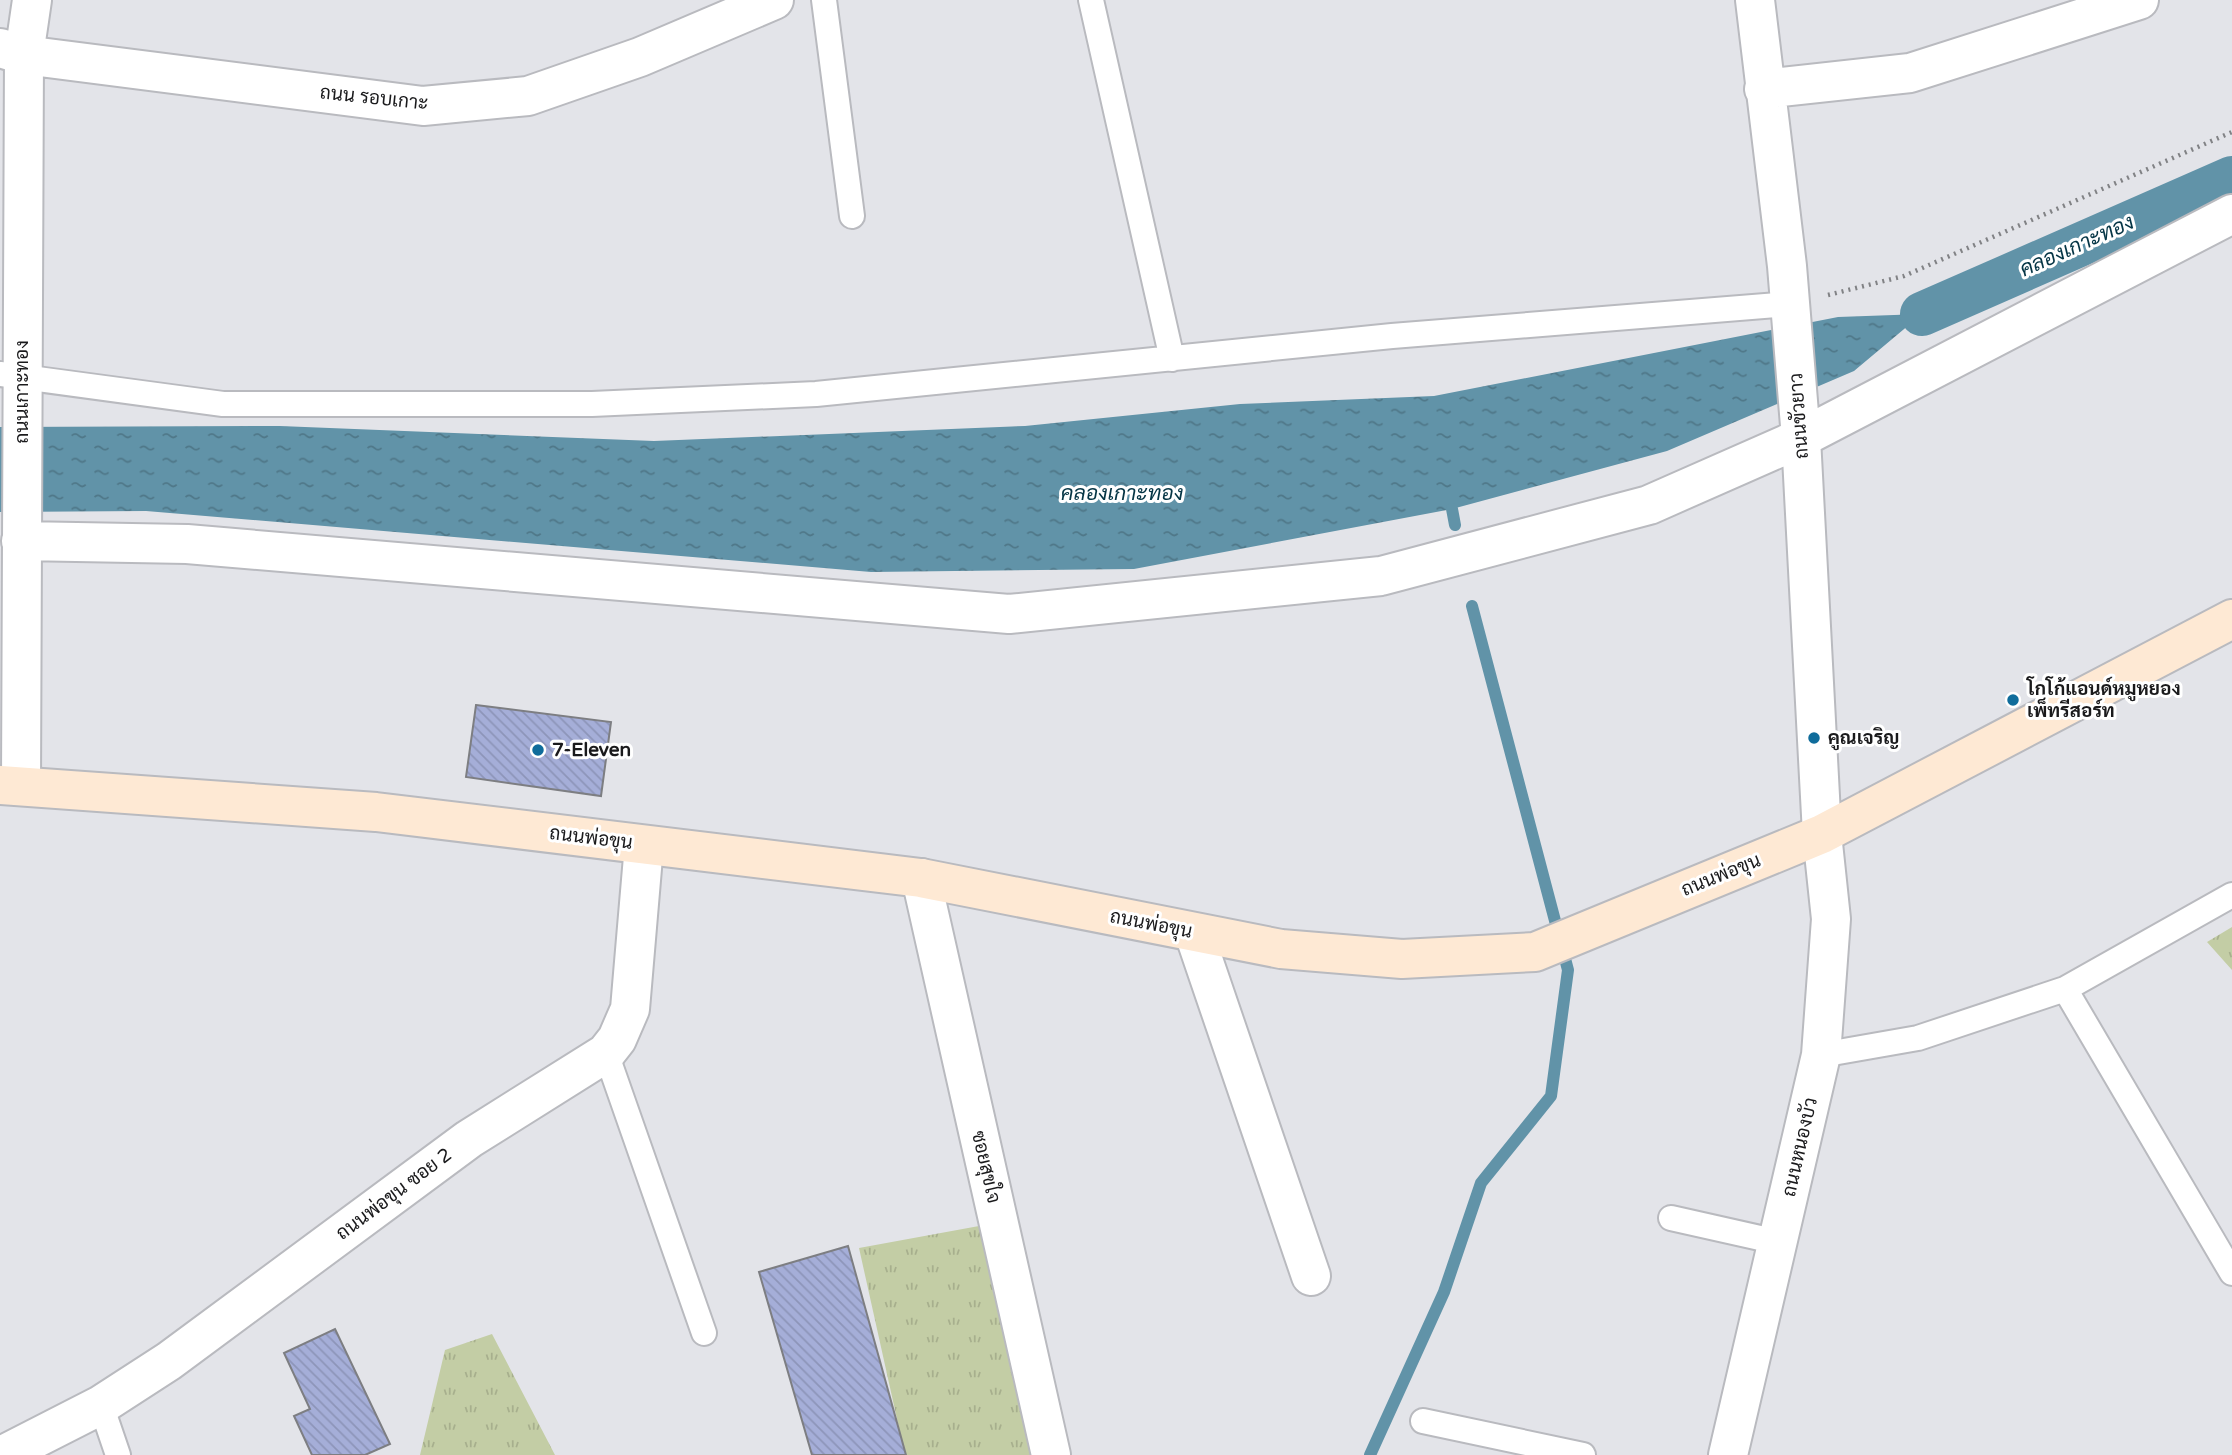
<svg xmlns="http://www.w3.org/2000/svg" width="2232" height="1455" font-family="'Varela Round',Sarabun,sans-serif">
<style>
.grass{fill:url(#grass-tufts)}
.water{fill:url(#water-ripples)}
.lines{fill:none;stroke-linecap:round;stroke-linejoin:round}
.stream{stroke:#6193a8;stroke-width:12}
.canal{stroke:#6193a8;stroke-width:44}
.building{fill:url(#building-back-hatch);stroke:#7d7e82;stroke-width:2}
.service-casing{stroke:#b9babf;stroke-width:28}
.minor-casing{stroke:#b9babf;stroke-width:42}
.tertiary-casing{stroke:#b9babf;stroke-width:42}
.secondary-casing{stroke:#b9babf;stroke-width:42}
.path{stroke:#818285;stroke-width:4.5;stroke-dasharray:2 5;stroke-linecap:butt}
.service{stroke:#fff;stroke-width:24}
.minor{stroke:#fff;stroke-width:38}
.tertiary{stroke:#fff;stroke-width:38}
.secondary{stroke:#fee9d4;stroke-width:38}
.poi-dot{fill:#0f6c9b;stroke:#fff;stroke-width:2.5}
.labels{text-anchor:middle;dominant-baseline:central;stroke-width:6;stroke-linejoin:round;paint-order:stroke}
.street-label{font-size:19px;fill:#1a1a1c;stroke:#fff}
.poi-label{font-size:19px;font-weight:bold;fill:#1a1a1c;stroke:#fff;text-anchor:start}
.water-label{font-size:21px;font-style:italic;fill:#053545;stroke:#fff}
</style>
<defs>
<pattern id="grass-tufts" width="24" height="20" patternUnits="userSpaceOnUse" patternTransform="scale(1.75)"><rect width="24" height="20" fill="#c3cda5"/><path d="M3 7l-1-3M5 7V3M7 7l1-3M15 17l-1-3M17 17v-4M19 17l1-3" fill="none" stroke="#a7af8d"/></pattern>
<pattern id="water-ripples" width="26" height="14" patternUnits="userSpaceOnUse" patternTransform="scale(1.75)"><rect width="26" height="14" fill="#6193a8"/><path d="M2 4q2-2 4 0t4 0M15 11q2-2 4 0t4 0" fill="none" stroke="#4f7788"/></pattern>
<pattern id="building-back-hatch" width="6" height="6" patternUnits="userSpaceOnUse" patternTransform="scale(1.75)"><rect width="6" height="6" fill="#a5aed8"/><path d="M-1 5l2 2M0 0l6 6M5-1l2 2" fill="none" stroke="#8d95b9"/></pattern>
</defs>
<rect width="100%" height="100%" fill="#e3e4e9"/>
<path class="grass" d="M2232,927V970L2207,942Z
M979,1226L1037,1455H905L859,1248Z
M492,1334L555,1455H420L445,1350Z"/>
<path class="water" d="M1922,314L1854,371L1667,451L1452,509L1134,569L871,572L146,511L0,512V427L280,426L654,441L1025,426L1240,404L1434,396L1838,317Z"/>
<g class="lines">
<path class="stream" d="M1452,509L1455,525
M1370,1455L1444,1292L1481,1183L1551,1096L1568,970L1472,606"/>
<path class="canal" d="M1922,314L2232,178"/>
</g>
<path class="building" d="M476,705L611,722L601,796L466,777Z
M848,1246L906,1455H812L759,1272Z
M335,1329L390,1444L365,1455H312L294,1416L310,1409L284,1353Z"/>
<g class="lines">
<g class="service-casing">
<path id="service" d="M824,0L852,216
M1091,0L1172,359
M0,374L223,404H592L816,394L1392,336L1790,304
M2065,989L2232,1273
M606,1053L704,1333
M1821,1055L1918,1038L2065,989L2232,895
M1671,1218L1778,1242
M101,1405L118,1455
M1423,1421L1583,1455"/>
</g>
<g class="minor-casing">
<path id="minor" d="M1755,0L1787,266L1801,438L1822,834
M0,48L24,55L423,106L528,96L640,57L774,0
M1764,89L1910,73L2139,0
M21,541L187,544L1009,614L1381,576L1649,505L1801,438L2232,214
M21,785L24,55L32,0
M921,878L1051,1455
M1194,933L1311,1276
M3,1455L101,1405L169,1361L469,1139L606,1053L617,1039L630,1009L644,845"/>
</g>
<g class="tertiary-casing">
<path id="tertiary" d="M1728,1455L1821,1055L1831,919L1822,834"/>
</g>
<g class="secondary-casing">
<path id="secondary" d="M0,785L376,812L921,878L1281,949L1402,959L1535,952L1822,834L2232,619"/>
</g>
<path class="path" d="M1828,295L1904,276L2232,132"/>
<use href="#service" class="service"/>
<use href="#minor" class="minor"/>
<use href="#tertiary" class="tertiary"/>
<use href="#secondary" class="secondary"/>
</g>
<g class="poi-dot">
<circle cx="2013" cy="700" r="7"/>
<circle cx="1814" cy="738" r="7"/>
<circle cx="538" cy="750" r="7"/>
</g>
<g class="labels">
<g class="street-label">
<text transform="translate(374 98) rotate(6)">ถนน รอบเกาะ</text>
<text transform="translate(22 392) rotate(-90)">ถนนเกาะทอง</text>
<text transform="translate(1799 416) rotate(-94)">ถนนขัวยาว</text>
<text transform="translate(591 838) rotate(7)">ถนนพ่อขุน</text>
<text transform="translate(1721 875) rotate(-22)">ถนนพ่อขุน</text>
<text transform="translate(1151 924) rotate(11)">ถนนพ่อขุน</text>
<text transform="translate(1800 1147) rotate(-77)">ถนนหนองบัว</text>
<text transform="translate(986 1167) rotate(77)">ซอยสุขใจ</text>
<text transform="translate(394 1194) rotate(-37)">ถนนพ่อขุน ซอย 2</text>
</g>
<g class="poi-label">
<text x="2027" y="689">โกโก้แอนด์หมูหยอง<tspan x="2027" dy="22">เพ็ทรีสอร์ท</tspan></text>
<text x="1828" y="738">คูณเจริญ</text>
<text x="552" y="750">7-Eleven</text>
</g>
<g class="water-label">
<text transform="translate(2077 246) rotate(-24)">คลองเกาะทอง</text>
<text x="1122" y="493">คลองเกาะทอง</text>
</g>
</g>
</svg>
